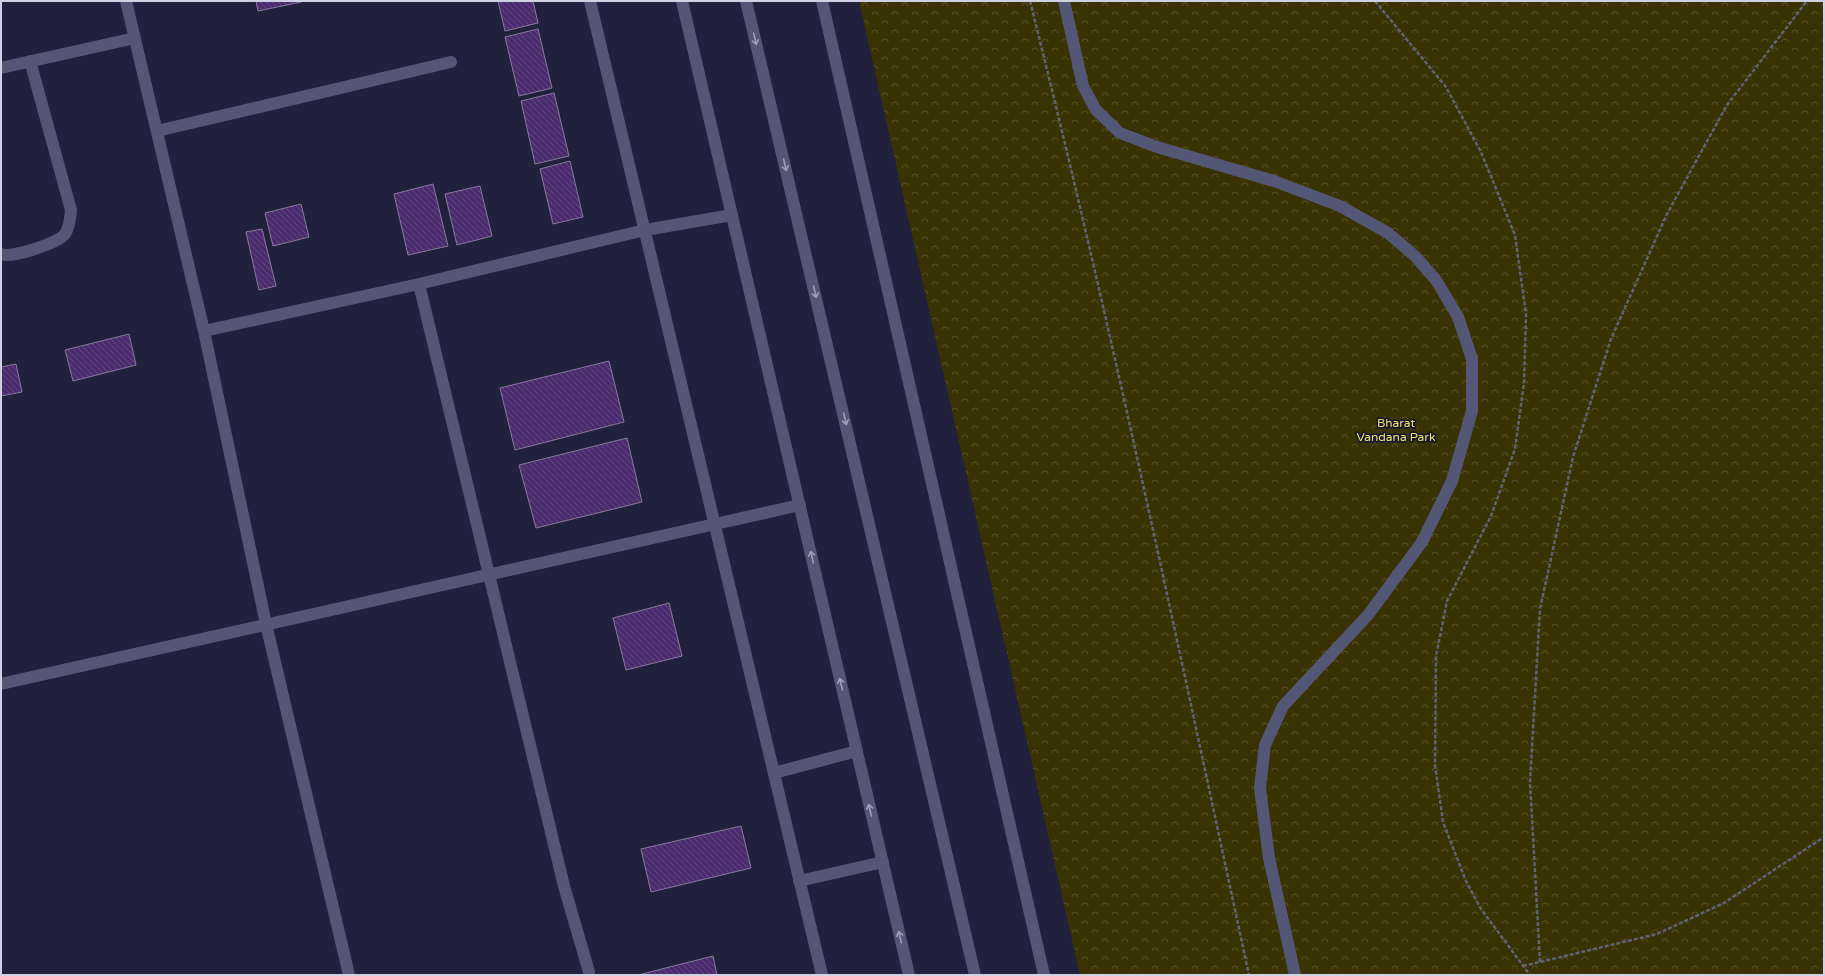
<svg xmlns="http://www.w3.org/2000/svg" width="1825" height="976" font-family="'Varela Round',sans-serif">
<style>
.park{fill:url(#park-crowns)}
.building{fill:url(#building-back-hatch);stroke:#877b9b}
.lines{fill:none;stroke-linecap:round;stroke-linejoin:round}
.path{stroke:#60617a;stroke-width:2.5;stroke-dasharray:4 2;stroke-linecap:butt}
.lane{stroke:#545675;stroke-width:12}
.street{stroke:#545675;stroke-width:12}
.secondary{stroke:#545675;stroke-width:12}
.oneway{stroke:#9ea0b8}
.labels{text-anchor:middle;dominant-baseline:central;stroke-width:3.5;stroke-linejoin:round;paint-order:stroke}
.park-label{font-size:12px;fill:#f1e068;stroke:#181832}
</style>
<defs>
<pattern id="park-crowns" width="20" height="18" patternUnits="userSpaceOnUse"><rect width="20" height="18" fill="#393304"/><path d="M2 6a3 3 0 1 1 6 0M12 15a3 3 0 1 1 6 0" fill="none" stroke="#555028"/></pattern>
<pattern id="building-back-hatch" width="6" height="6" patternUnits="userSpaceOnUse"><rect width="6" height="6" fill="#492b6e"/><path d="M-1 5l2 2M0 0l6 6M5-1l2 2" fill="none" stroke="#624983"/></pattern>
</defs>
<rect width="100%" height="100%" fill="#21213d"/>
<path class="park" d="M859,1H1824V975H1080Z"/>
<path class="building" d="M256,1H301V2L258,11Z
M498,1H533L538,23L505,31Z
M538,29L552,88L519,96L505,37Z
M554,93L569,156L535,164L521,101Z
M570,161L583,217L553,224L540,169Z
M433,184L448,246L408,255L394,194Z
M480,186L492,236L457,245L445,194Z
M301,204L309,237L273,246L265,213Z
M262,229L276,286L259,290L246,232Z
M129,334L136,365L73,381L65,350Z
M609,361L624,422L515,450L500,388Z
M16,364L22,392L1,396V367Z
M627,438L642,502L536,528L519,465Z
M669,603L682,656L626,670L613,618Z
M741,826L751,868L651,892L641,849Z
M713,956L717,975H638Z"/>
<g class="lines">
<path class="path" d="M1030,1C1111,324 1179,650 1249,975
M1375,1L1446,87L1481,152L1515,235L1526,314L1524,383L1515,449L1491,516L1447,601L1436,656L1435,765L1443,822L1466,881L1481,909L1530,975
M1540,962L1530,782L1540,609L1573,457L1611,339L1667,214L1727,105L1807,1
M1523,966L1657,934L1724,903L1824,837"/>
<path class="lane" d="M126,1L204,331L266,624L349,975
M1064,1L1083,86L1096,110L1120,133L1157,147L1274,181L1340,206L1388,233L1415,256L1436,280L1458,317L1472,359V411L1452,481L1422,542L1368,615L1283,706L1265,745L1260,788L1269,858L1295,975
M1,68L135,38
M157,131L451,62
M1,254C10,259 59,243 65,234C70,227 70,218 71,210L30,61
M419,284L564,886L589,972
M204,331L419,284L645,230L732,215
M1,684L800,505
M774,773L857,751
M799,881L883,862"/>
<path class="street" d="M590,1L822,975
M822,1L1044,975"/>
<path class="secondary" d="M682,1L909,975
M746,1L975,975"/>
</g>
<defs><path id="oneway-shaft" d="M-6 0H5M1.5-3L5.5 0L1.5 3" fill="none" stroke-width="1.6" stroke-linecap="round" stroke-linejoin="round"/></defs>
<g class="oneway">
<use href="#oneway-shaft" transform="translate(755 39) rotate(77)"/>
<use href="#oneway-shaft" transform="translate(785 165) rotate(77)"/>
<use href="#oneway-shaft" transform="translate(815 292) rotate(77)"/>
<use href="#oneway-shaft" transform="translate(845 419) rotate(77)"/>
<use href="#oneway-shaft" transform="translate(812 557) rotate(-103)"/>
<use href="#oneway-shaft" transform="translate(841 684) rotate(-103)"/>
<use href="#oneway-shaft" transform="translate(870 810) rotate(-103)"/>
<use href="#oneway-shaft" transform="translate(900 937) rotate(-103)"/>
</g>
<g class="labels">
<g class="park-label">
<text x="1396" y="423">Bharat<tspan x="1396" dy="14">Vandana Park</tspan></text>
</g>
</g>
<rect width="1825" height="976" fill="none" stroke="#d0d2e4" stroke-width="4"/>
</svg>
